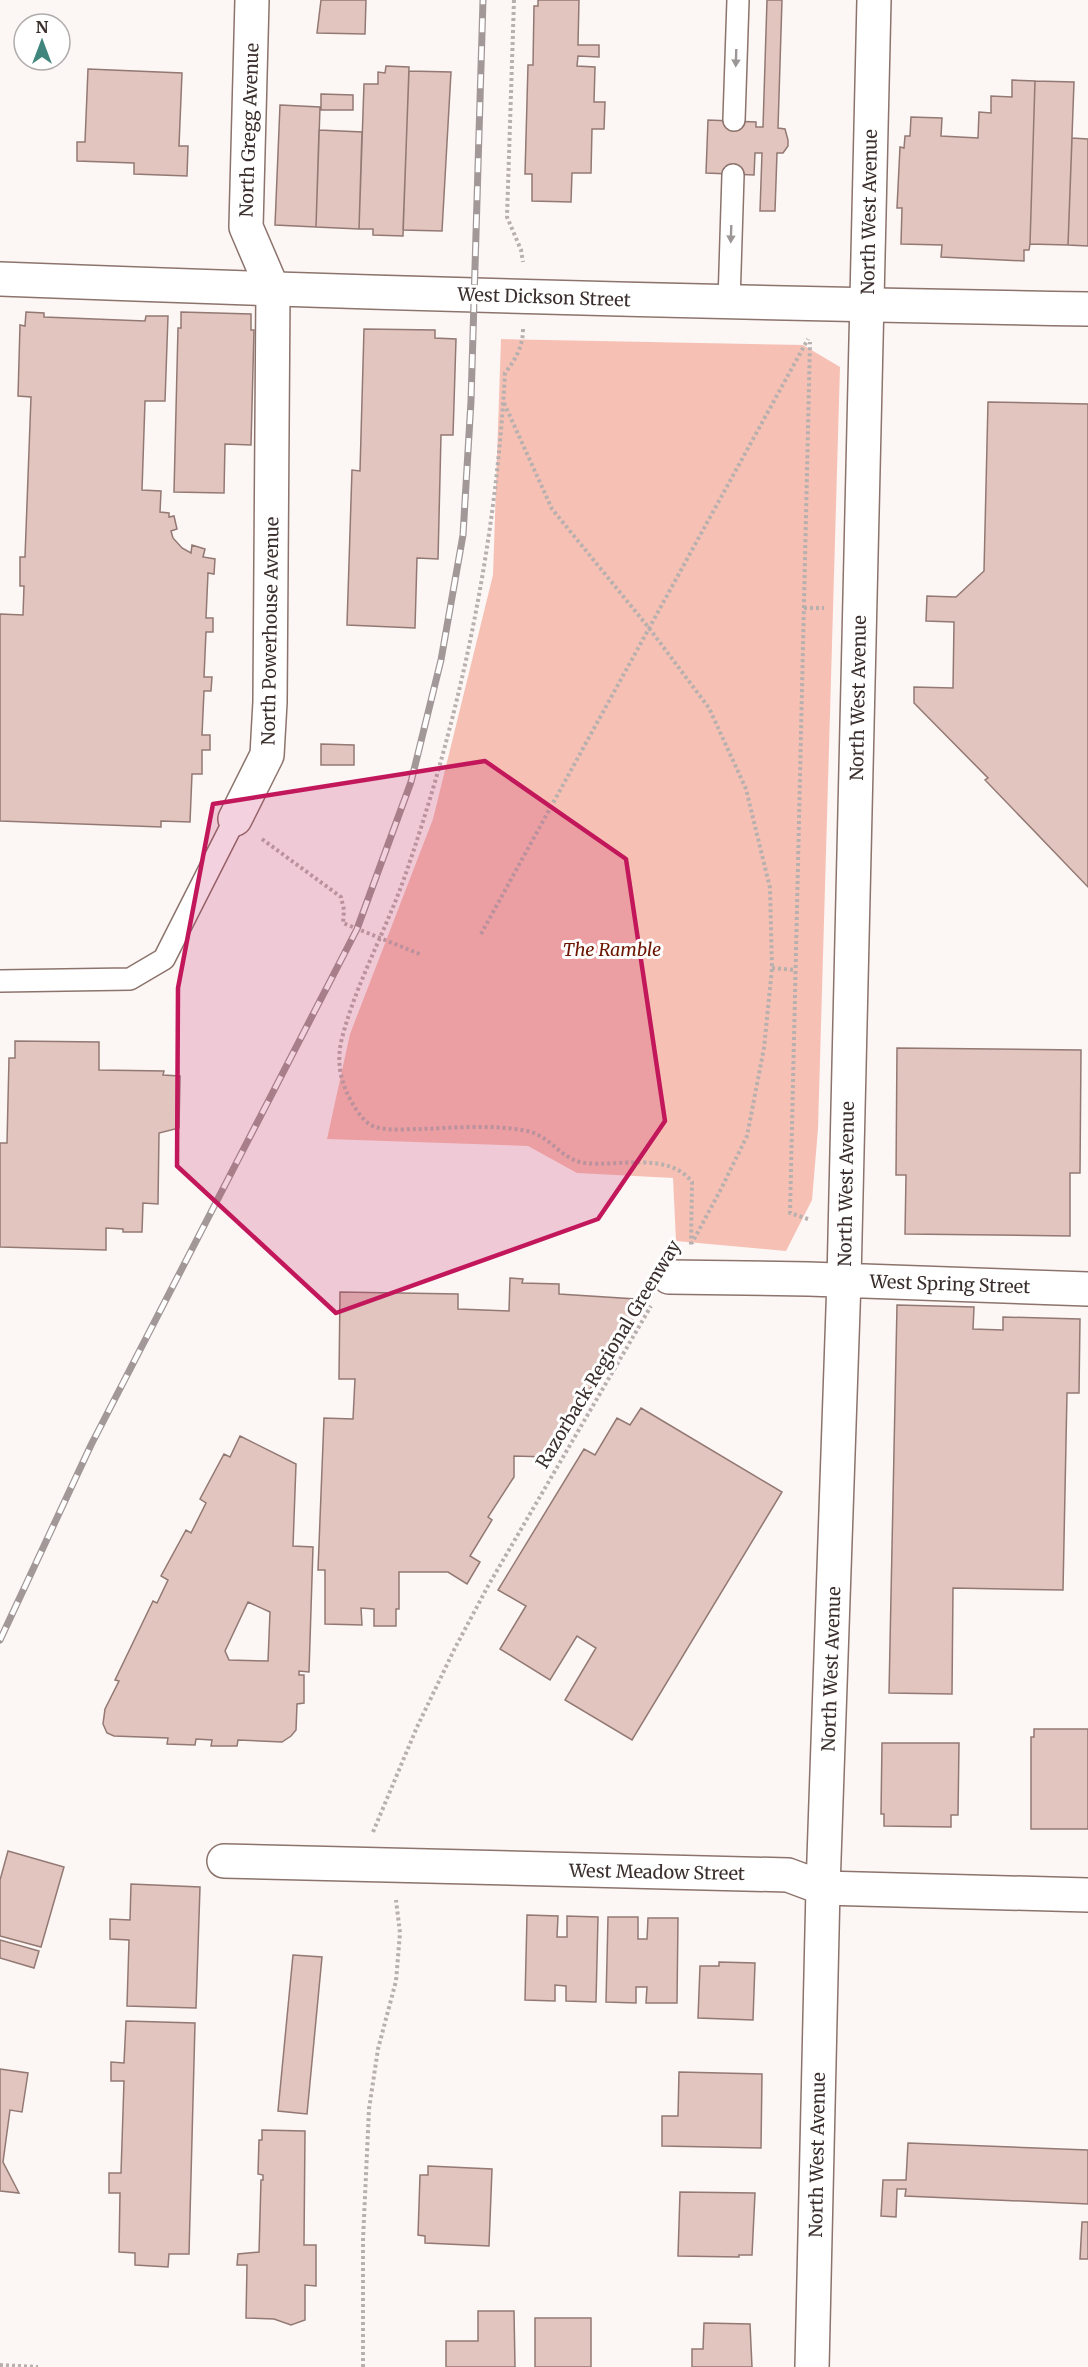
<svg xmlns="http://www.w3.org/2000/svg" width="1088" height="2367" font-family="Merriweather,serif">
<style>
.green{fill:#f6c1b4}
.building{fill:#e1c5be;stroke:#937973;stroke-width:1.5;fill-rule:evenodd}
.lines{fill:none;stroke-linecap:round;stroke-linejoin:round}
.lane-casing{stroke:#8c736c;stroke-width:24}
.street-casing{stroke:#8c736c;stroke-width:36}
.secondary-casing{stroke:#8c736c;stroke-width:36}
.path{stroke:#b8b0ae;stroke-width:4;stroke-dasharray:3 3;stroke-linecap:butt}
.lane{stroke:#fff;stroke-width:21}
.street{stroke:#fff;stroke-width:33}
.secondary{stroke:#fff;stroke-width:33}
.rail-casing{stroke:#a19897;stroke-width:7}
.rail{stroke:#fff;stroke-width:4.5;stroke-dasharray:14;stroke-linecap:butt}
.oneway{fill:#9c9796}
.marked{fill:#c2185b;fill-opacity:0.2;stroke:#c2185b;stroke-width:4.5;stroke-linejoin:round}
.labels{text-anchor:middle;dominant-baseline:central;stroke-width:6;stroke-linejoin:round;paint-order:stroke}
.street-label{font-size:18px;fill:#3a2f2c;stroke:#fff}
.park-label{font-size:18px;font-style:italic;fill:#6b1500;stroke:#fff}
</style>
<rect width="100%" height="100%" fill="#fcf6f5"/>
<path class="green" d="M501,339L803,345L840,367L818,1129L812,1200L786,1251L676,1241L673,1178L577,1173L528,1146L327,1139L350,1034L433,819L493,575Z"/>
<path class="building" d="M321,0H366L365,34L317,33Z
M538,0H579L578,45H599V57L578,56L577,66L595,67L594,102H605L604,129H592L591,173H572L571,202L532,201V174H525L528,65H533L534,6H538Z
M767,0H782L778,128L785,129L788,140V146L783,153H777L775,211H760L762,153H755L754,175L706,173L708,120L756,122V127H763Z
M386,66L409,67L403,236L373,235V229H359L364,84H378V72L385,73Z
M88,69L182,73L179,146H188L187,176L134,174V163L77,161V142H85Z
M409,71L451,72L442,231L403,230Z
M1012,80L1035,81L1030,244L1029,250H1024V261L941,257L942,245L901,244L902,208H897L900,147L904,148L905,136H910L911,117L942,118L941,136L978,138L979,112L991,113V96L1012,97Z
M1035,81L1074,82L1068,245L1030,244Z
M321,94L353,95V110H321Z
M280,105L320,107L316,227L275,225Z
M319,130L362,132L359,229L316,227Z
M1072,138L1088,139V246L1068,245Z
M26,312L44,313V317L145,321L146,316H168L165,401H145L142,490L161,491L160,512L169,513V517L174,516L177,529L171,531L173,538L182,548L191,553L192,545L205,549L203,557L215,559L214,574L208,573L206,618H213V632H206L204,677H212L211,691H204L202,735H210V750H202V774H192L190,822L161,821V827L0,821V614L23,615L24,586H20V557H25L31,397L18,396L20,325L25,326Z
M181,312L251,314V330H254L251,445L225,444L224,493L174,492L178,328H181Z
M364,329L435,330V338L456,339L453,435H441L438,559L417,558L415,628L347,625L352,470L360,471Z
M988,402L1088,404V887L985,780L988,778L914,703V687L953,688L954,622L926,621L927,596L956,597L984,571Z
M321,744L354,745V765H321Z
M15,1041L99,1042V1070L164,1071L163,1075L180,1076L179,1128L159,1133L158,1204L143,1203L142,1232H123V1229L106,1228V1250L0,1247V1143H7L9,1058H15Z
M897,1048L1081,1050L1080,1173H1070V1236L905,1234L906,1175H896Z
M510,1278L523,1279L522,1283L559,1284V1294L636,1299L635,1317L548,1457L514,1456V1477L488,1517L492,1520L470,1556L480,1562L467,1584L448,1572H399V1609H396V1626H374V1609L361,1608L362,1625L325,1624V1570H318L324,1418L353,1419L355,1379H339L340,1292L458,1294V1309L509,1311Z
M897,1305L974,1307L973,1329L1003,1330V1317L1080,1319L1079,1393H1067L1063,1590L953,1588L952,1694L889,1693Z
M641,1408L782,1492L632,1740L565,1700L596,1648L577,1636L550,1680L500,1649L526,1606L498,1590L584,1449L595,1455L617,1418L630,1425Z
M240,1436L296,1464L293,1546L313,1547L309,1672L299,1671V1675H304V1703L297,1704L296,1730L291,1736L282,1742L238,1740L237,1746H211L212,1740L196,1739L195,1745L167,1744L168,1738L114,1736L107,1733L103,1724L105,1709L119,1681L115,1680L153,1601L157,1603L168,1580L161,1576L186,1530L191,1533L206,1503L200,1499L224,1454L230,1457ZM248,1602L270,1612L268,1661L229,1660L225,1651Z
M1034,1729H1088V1829H1031V1737H1034Z
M882,1743H959L958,1815H951V1827L884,1826V1814H881Z
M8,1851L64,1867L41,1947L0,1936V1880Z
M131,1884L200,1887L196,2008L127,2006L129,1940L110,1939V1919L130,1920Z
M527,1915L558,1916L557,1937H567V1916L598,1917L596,2002L566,2001V1986L555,1985V2001L525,2000Z
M608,1917H638V1939H647L648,1918H678L677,2003H646L647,1987H636V2003L606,2002Z
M0,1940L39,1951L34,1968L0,1958Z
M293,1955L322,1957L307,2114L278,2111Z
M719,1962L755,1963L753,2020L698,2018L700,1966H719Z
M126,2021L195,2023L189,2254H169L168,2267L135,2265V2253L119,2252L120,2193H109V2173H121L124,2081H111V2062L124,2063Z
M0,2069L28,2073L22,2112L10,2110L3,2162L19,2193L0,2191Z
M679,2072L762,2074L761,2148L662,2146V2116H678Z
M262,2130L305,2131L304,2245H316V2286L305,2285V2320L291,2325L274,2319L246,2318L247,2265H237L238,2254L259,2252L261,2180H263V2175L258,2174L259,2140H262Z
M908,2143L1088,2150V2204L905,2196L906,2189H897L896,2217L881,2216L883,2180H906Z
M428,2166L492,2169L489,2246L425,2243V2236L418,2235L420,2175H428Z
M680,2192L755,2193L752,2255H739V2257L678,2256Z
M1082,2222H1088V2259H1080Z
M478,2311H514L515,2367H446V2341H478Z
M535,2318H591V2367H535Z
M704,2323L750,2324L752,2367H692V2349H703Z"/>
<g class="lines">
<g class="lane-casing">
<path id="lane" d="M734,120L738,0
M729,302L733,175
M0,981L130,979L164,959L235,819"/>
</g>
<g class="street-casing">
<path id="street" d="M235,819L267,755L270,702L273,290L246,227L252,0
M669,1277L808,1279L1088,1289
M224,1861L788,1875L823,1888L1088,1895
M812,2367L823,1888L844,1280L874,0"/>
</g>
<g class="secondary-casing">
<path id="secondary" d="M0,279C362,293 725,303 1088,309"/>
</g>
<path class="path" d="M514,0L507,217L521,250L523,262
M523,329C523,347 515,360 505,373C496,543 462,710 407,870C388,927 357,980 342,1038C337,1058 339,1075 347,1093C352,1104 363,1123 375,1127C389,1131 406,1129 420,1129C455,1128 493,1124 527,1131C551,1136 561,1160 585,1163C619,1167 668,1151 692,1182L691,1245
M504,403L552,509L649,628L709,708L746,789L770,888L772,968L764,1048L747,1136L721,1189L692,1243
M804,608H824
M262,839L341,897L344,910L343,923L422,955
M481,934L808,339
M772,968L795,970
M808,1219L790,1213L810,342
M373,1832L417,1727L455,1648L488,1586L651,1306
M0,2365L38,2367
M363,2367V2240L369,2109L378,2049L396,1981L400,1933L396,1900"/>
<use href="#lane" class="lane"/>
<use href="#street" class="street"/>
<use href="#secondary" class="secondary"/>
<g class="rail-casing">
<path id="rail" d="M0,1640L91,1445L357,929L411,782L441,660L463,535L471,401L483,0"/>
</g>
<use href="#rail" class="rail"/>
</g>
<defs><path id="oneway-solid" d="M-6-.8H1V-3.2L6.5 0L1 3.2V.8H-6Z" transform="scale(1.5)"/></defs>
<g class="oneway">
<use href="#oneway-solid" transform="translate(736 58) rotate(92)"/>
<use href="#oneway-solid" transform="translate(731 234) rotate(92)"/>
</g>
<path class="marked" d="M485,761L626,859L665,1121L598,1219L336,1313L177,1166L178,988L213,804Z"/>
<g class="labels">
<g class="street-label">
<text transform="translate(249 130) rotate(-88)">North Gregg Avenue</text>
<text transform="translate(869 212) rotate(-89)">North West Avenue</text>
<text transform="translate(544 297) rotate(2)">West Dickson Street</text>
<text transform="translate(270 631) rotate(-89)">North Powerhouse Avenue</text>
<text transform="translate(858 698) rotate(-89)">North West Avenue</text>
<text transform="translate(846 1184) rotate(-89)">North West Avenue</text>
<text transform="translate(950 1284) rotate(2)">West Spring Street</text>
<text transform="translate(608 1354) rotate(-59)">Razorback Regional Greenway</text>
<text transform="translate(831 1669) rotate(-88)">North West Avenue</text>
<text transform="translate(657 1872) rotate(1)">West Meadow Street</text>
<text transform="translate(817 2155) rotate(-89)">North West Avenue</text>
</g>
<g class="park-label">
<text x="612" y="949">The Ramble</text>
</g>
</g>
<g transform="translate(42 42)"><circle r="28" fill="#ffffff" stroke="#b0acab" stroke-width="1.5"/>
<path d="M0-4.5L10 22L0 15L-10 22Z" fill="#40867d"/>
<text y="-9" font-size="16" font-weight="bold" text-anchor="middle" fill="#3a2f2c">N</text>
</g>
</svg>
